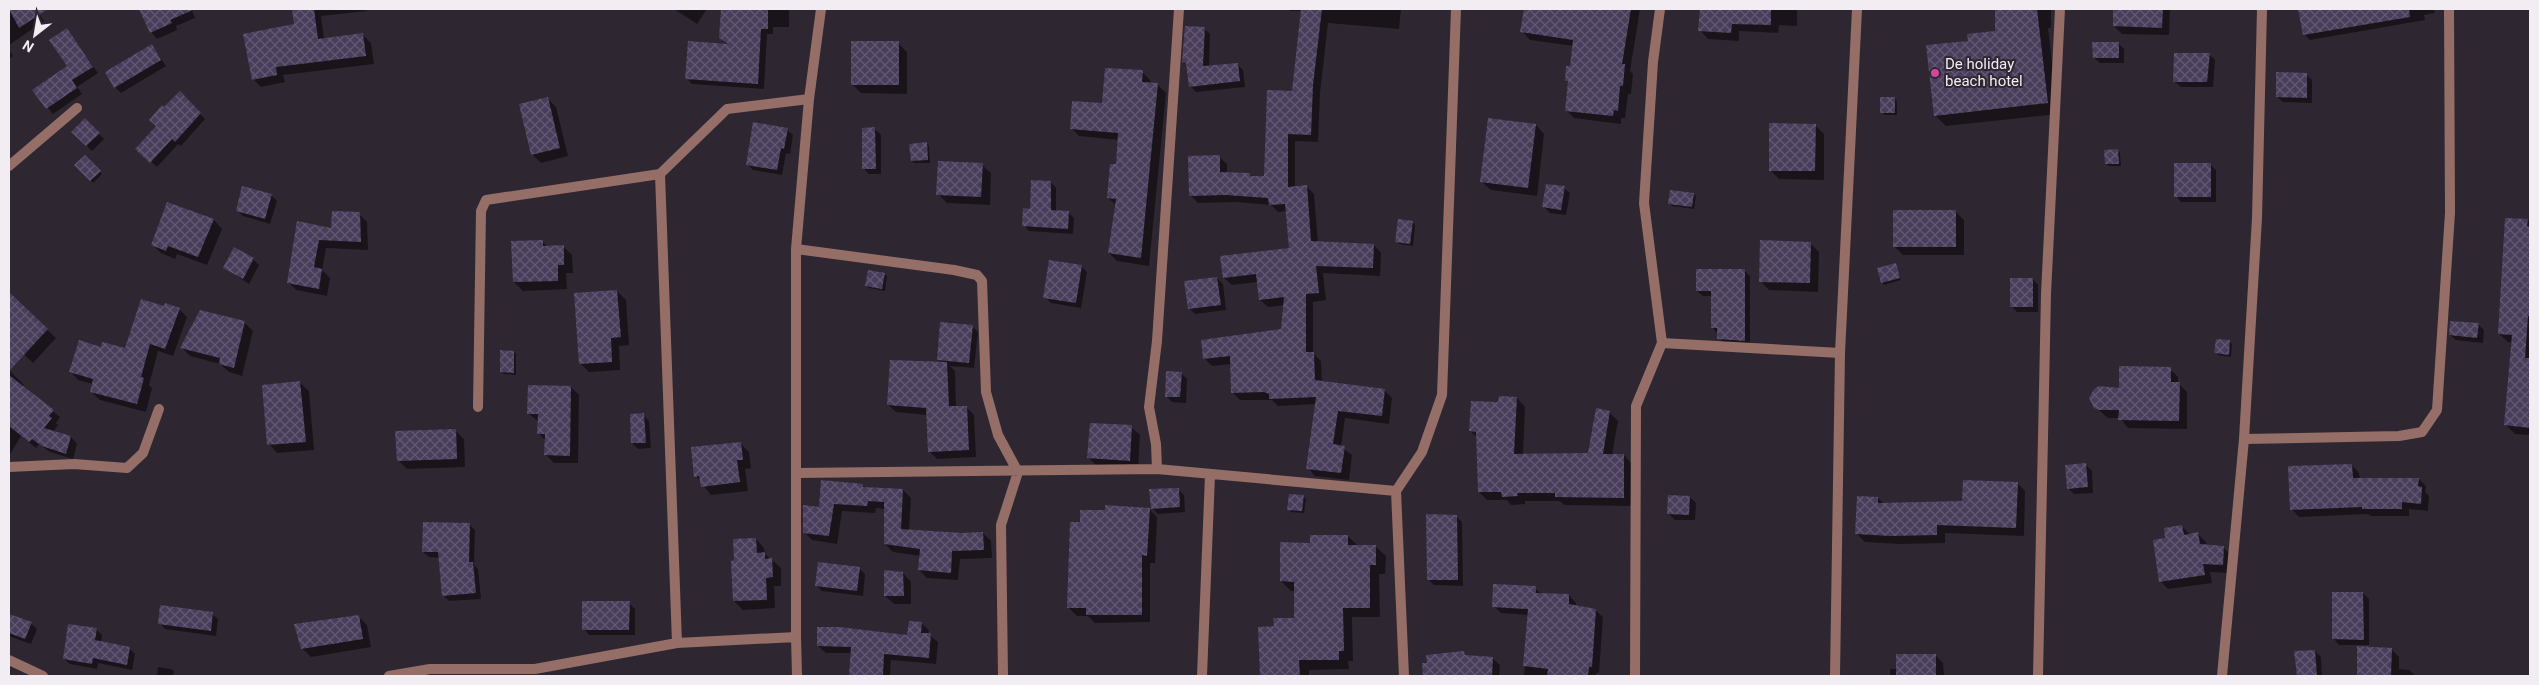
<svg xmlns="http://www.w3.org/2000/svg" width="2539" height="685" font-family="Roboto,sans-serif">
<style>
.shadow{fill:#0007}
.building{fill:url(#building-cross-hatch)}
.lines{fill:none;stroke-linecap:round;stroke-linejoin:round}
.minor{stroke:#956e68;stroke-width:10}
.hotel-dot{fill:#d1479c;stroke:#2e2731;stroke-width:2}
.labels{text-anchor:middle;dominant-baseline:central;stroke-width:4;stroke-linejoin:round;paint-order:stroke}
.poi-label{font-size:15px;fill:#f1edf3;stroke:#2e2731;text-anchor:start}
</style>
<defs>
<pattern id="building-cross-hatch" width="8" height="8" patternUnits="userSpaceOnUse" patternTransform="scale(1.25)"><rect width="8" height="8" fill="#483d5b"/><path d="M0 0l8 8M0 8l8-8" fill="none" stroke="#635973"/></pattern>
</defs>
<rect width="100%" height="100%" fill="#2e2731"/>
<path class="shadow" d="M9,9H36L44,21L9,45Z
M140,9H195L192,10L195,18L176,26L177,30L157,39L151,32Z
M294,9H367V11L321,16L324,39L363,35L371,43L374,64L283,75L285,82L261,87L253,79L296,25Z
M674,9H707L697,24Z
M722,9H789V27H773V34H767L764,89L692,84L686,78L728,46L720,38Z
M1288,9H1401L1399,29L1328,23L1320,93L1318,142L1295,141V187L1306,186L1314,194L1318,243L1374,245L1381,253L1380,276L1323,273L1326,300L1313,302V353L1321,361L1322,382L1384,390L1392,398L1389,424L1345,418L1341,447L1352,455L1349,480L1315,476L1308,468L1316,404L1278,406L1272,400H1240L1232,392L1231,364L1212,366L1205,359L1282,330L1285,305L1268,307L1260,300L1258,282L1232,285L1224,278L1290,249L1287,211L1278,212L1271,205L1235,202L1198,203L1190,195L1219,157L1227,164V173L1265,177L1293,92L1302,11H1290Z
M1525,9H1640L1630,71L1633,74L1631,94H1628L1625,118H1621V124L1574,118L1566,110L1569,83L1566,80L1571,67L1574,46L1530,40L1522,31Z
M1701,9H1805L1797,10V26L1779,25L1778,33L1739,31V41L1708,39L1700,30Z
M1996,9H2051V28H2048L2058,114L1946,126L1935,115L1969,42L1996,32Z
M2114,9H2170L2169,35L2122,34L2114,26Z
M2300,9H2434L2435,13L2424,15L2425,20L2310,40L2304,34Z
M1204,28L1210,34L1209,67L1237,64L1243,70L1245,87L1196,92L1190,86L1188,66L1184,62Z
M67,30L98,73L77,87L82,94L53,114L34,91L68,67Z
M898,43L907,52V94L861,93L852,84Z
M2118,43L2124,49V63H2100L2094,58Z
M152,46L166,66L121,93L115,87Z
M9,50L13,56L9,59Z
M2209,54L2215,60L2213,87H2181L2175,82Z
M1142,72L1150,80V84L1158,85L1166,93L1149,266L1117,261L1109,253L1117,206L1108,198L1117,166L1119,140L1079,136L1071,128L1104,105Z
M2306,74L2312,80V103L2283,102L2277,97Z
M180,93L205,119L181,146L178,144L157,167L142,154L164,109Z
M547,98L556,107L568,156L541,163L532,154Z
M1894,98L1897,101V115H1884L1882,112Z
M85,120L104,139L92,151L73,132Z
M1536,125L1544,134L1537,196L1491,190L1482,182Z
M1815,125L1824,134V180L1779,179L1770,170Z
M875,129L881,135V174H869L863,168Z
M787,130L793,135L790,154L786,153L782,175L753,170L747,164Z
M927,143L929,146L930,163H914L912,161Z
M2117,150L2120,153L2121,166H2109L2106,164Z
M85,157L102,174L93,183L76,165Z
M2210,164L2216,170V202H2181L2176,196Z
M982,165L991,173L990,205L947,203L938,194Z
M1051,182L1056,188V212H1068L1074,218L1073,234L1029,231L1024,225Z
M1564,188L1570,193L1566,215L1550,213L1544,207Z
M1693,194L1696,196L1694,209L1672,206L1670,204Z
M271,195L277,201L270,224L243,216L237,210Z
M1955,211L1964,220V255H1903L1894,246Z
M359,214L367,222L368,250L326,248L322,270L330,278L327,296L296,290L288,282L298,223L332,229Z
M2506,219L2530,221V435L2515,434L2506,425L2513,343L2508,342L2499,334Z
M214,220L222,229L207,265L177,254L175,259L161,253L152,244Z
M1413,222L1415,225L1413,246L1399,244L1396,241Z
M542,241L548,247L563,246L572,255L573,273H566L567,289L523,291L514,282Z
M1810,243L1819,252L1818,292L1769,290L1761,282Z
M253,259L259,265L249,284L224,268Z
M1895,264L1901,280L1884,285L1882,282Z
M1081,266L1087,272L1081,308L1051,303L1045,297Z
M1744,270L1750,276V346L1724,344L1713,328L1712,296H1703L1697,291Z
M884,274L887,276L885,291L869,288L866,286Z
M1217,278L1223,284L1226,310L1195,314L1189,308Z
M2033,279L2038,285V312H2017L2011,306Z
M617,291L626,300L629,345L619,346L620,370L589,372L580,363Z
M9,294L56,338L33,363L9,340Z
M164,308L179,309L187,317L173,356L158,351L149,385L152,388L146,412L100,400L91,392L93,384L78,380L70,371L102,348L126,349Z
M244,322L253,331L242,376L229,372L220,364L190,356L182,348Z
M2478,324L2484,330L2483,343L2456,340L2450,335Z
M972,326L978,332L974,368L950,366L955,371L956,407H966L974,415L976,457L937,459L929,451L927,415L896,412L888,405L941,363L938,360Z
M2229,341L2232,344L2231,357L2218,355L2216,353Z
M514,352L516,354V375L504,374L501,372Z
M2170,369L2178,377V383L2187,392V429L2128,428L2120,418H2108L2095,407L2120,389Z
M9,370L24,385L22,387L60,417L56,423L58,425L53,432L71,437L77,444L73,459L50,452L39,444L36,448L21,436L9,456Z
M1181,373L1187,379L1186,403L1172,402L1166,396Z
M300,383L309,391L314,450L277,453L269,444Z
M571,387L579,395L578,463H554L546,455V441L539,434V422L529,414Z
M1517,398L1525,407L1523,455H1589L1609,412L1618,421L1612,455H1624L1632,464V506L1564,505L1560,501H1525V504L1511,505L1507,500H1487L1479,492L1478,438L1470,431L1499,404Z
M643,415L649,421L651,448L638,449L632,443Z
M1131,427L1140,435L1138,469L1098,467L1089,458Z
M455,430L464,439L465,467L407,469L398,460Z
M740,443L749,452L751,468L745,469L748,491L711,495L696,476Z
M2086,465L2092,471L2093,493L2074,494L2068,488Z
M2352,465L2359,473L2360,479H2419L2426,486L2425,492L2429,496L2428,511L2409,509V516H2371L2368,514L2299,517L2292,509Z
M2017,483L2025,491L2024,536L1945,533V543L1900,544L1865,542L1856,533L1878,498L1884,504L1963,503Z
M862,485L866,488L903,490L911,498L909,530L962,534L983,533L991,541L992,558L960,559L958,580L927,578L919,570L921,556L893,552L885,544V509L876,508L875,513L842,511L837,544L812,540L804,532L820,509Z
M1178,489L1184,495L1185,512L1158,514L1152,508Z
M1303,496L1306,499L1304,513L1291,512L1288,509Z
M1690,497L1696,503L1695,520H1675L1669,514Z
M1149,509L1157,517L1155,563H1150V622L1095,623L1088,616H1077L1069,608L1081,523Z
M1456,516L1462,522L1463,586L1434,585L1428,579Z
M469,524L475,530L474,565L478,569L481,599L449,601L443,595L440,558L429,557L423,552Z
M2182,526L2190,535L2198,534L2206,542L2207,546L2223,547L2231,555L2230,573L2210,572L2212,583L2168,589L2160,581L2167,539Z
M1348,536L1358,546L1376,547L1386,556L1385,574H1379L1380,617H1352L1353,661H1348L1349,669L1309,670V676H1261L1259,628L1275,627L1295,619V591H1291L1281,581L1311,544Z
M756,539L764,548L765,554L781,568V586H774L775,608L743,610L734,601Z
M860,569L865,574L863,596L822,591L816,585Z
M903,573L911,582V604H894L885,596Z
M1535,588L1542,595H1569L1576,603V607L1595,610L1603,617L1599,673H1596V676H1524L1529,615L1501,613L1494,606Z
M2363,593L2369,599V645H2339L2334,639Z
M629,603L635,609V635H589L584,629Z
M212,614L218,619L216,636L165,629L160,623Z
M9,615L31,623L37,629L31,644L9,636Z
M358,616L367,625L371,647L311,657L302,648Z
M921,623L929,630L928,634L938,642L936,664L891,660L890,676H850L852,653H826L818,646L909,637Z
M96,629L102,635L101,643L129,648L135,654L132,670L98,663L97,669L70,664L64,659Z
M2359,648L2391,649L2399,657V669L2409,670L2416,676H2358Z
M2315,651L2321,657L2322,676H2298L2296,653Z
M1464,653L1468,657L1492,658L1500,665L1499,676H1425L1424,664Z
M1935,655L1943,663L1944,676H1890V669H1897Z
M158,667L171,669L174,671L173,676H157Z"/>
<path class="building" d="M9,9H48L19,28Z
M139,9H195L170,20L172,23L150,33Z
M292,9H314L318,39L363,33L366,56L276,67L277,75L252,80L243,34L294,24Z
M721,9H768V29H761L758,84L685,79L688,41L728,44L719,38Z
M1301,9H1322L1313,85L1311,135L1288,134V187L1307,185L1311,241L1374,244L1373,268L1316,266L1319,293L1306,294V352H1314L1315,380L1385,389L1382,416L1338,411L1333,444L1345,446L1341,473L1306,469L1316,397L1269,399V394L1264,392L1231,393L1230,356L1203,359L1201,340L1281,329L1284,297L1259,300L1256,274L1223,278L1220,256L1289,248L1285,204L1269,205L1268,198L1226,195L1189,196L1188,156L1220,155V172L1250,173V176H1264L1267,90L1292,91Z
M1524,9H1631L1622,64H1625L1623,86H1620L1618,111L1614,110L1613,116L1565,111L1568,81H1565L1566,66H1570L1573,40L1520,32Z
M1700,9H1771V25L1732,24L1731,33L1698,31Z
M1995,9H2037L2048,103L1934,116L1926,45L1968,41L1967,34L1995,31Z
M2113,9H2163L2162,28L2113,26Z
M2298,9H2409L2410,17L2303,35Z
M1185,26L1205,27L1203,66L1238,63L1240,81L1189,87L1186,63L1182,62Z
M67,28L93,67L72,80L77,88L46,109L32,90L67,66L49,40Z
M851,41H899V85H851Z
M2092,42H2119V58H2093Z
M152,44L161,60L114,88L105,72Z
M2174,53H2210L2207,82H2173Z
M1105,68L1143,70L1142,82L1158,83L1141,258L1108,253L1116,199L1107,198L1110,164H1116L1118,133L1070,129L1072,101L1102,103Z
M2276,72L2307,73V98L2276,97Z
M180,91L201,113L175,142L172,139L150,163L135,149L156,126L149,120L162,105L164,107Z
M548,97L560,148L531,155L519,104Z
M1880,97H1895V113H1880Z
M85,118L100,133L86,146L71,132Z
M1488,118L1536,124L1528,188L1480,182Z
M753,122L788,128L784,149L781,148L777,170L746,165Z
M1769,123L1816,124L1815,171H1769Z
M875,127L876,169H862V128Z
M927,142L928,160L911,161L909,144Z
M2118,149L2119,164H2105L2104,150Z
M85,155L101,171L90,181L74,165Z
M938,161L983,163L981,197L936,195Z
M2174,163H2211V197H2174Z
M1031,180L1051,181V210L1069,211L1068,229L1022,226L1023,208L1030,209Z
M1546,184L1565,186L1561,210L1542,207Z
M242,186L272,194L265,219L236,211Z
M1670,190L1694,193L1692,207L1668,204Z
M167,202L214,219L198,257L168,246L166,251L151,245Z
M1893,210H1956V247H1893Z
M332,211L360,212L361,242L319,240L314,267L322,269L319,289L287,283L297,221L331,228Z
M2505,218L2528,219L2527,226L2530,227V316H2528L2525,358H2530V428L2504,425L2512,335L2498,334Z
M1398,219L1413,221L1410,244L1395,242Z
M543,240V246L564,245V265H558V281L513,282L511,241Z
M1760,240L1811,242L1810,283L1759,282Z
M234,247L254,258L243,279L223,268Z
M1049,260L1082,265L1076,303L1043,298Z
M1896,263L1900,278L1881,283L1877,268Z
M1696,269H1745V341L1717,339V328H1711V291H1696Z
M868,270L885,273L882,289L865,286Z
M1217,277L1221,305L1188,309L1184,281Z
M2010,278H2033V307H2010Z
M617,290L621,337L611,338L612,362L579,364L574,293Z
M9,292L48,329L9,371Z
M141,299L164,306L165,303L180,308L165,349L150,344L141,377L144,378L137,404L90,392L93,379L69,372L79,340L101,347L102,342L125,348Z
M200,310L245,321L234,368L219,364L220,358L180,348Z
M2450,321L2479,323L2477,338L2449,335Z
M940,322L973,325L969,363L937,360Z
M2216,339L2230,340L2229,355L2214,353Z
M500,350L514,351V373L500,372Z
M890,360L947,362L949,406H967L969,450L928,452L926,408L887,405Z
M2119,366L2171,367V382H2180L2179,421L2118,420L2119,410H2099L2094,408L2089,398L2094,389L2099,386L2119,388Z
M1166,371L1182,372L1180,397H1165Z
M9,375L54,410L49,416L52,418L44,428L71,436L66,454L42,446L32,439L29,442L9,426Z
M300,381L306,442L267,445L262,385Z
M528,385L571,386L570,456L544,455L545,434H537L538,414H527Z
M1499,396L1517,397L1514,454L1588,453L1596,408L1610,411L1603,454H1624V498L1555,497V493H1517L1518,496L1502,497L1501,492H1478L1476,432L1469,431L1471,401L1498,402Z
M644,413L646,443H631L630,414Z
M1090,423L1132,425L1130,461L1087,458Z
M456,429L457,459L397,461L395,431Z
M741,442L743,460H737L740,482L701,487L699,476L694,477L691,447Z
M2086,463L2088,487L2067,489L2065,465Z
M2352,464L2353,478H2419L2418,486L2422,487L2421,504L2402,502V509H2362V507L2290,510L2288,466Z
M821,480L863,484V487L903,489L901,529L962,533L983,532L984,550L952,551L951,573L918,570L920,549L884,544V502L868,501L867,506L834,504L829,536L803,533V505L819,507Z
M1963,480L2018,482L2016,528L1937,525V535L1891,536L1855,534L1857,496L1878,497V503L1962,501Z
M1179,488L1180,507L1151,509L1149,489Z
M1289,494L1304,495L1302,511L1287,510Z
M1668,495L1690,496L1689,515L1667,514Z
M1105,505L1150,508L1147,556L1142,555V615H1086V608H1067L1070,522H1080V510H1105Z
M1426,514L1457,515L1458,580H1427Z
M423,522L470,523L469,562H473L476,593L442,596L438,552H422Z
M2182,525L2184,535L2198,532L2200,544L2224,546L2223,565L2203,564L2205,575L2159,582L2153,540L2165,538L2164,528Z
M1310,535H1348V545H1376V565H1370V608H1343L1344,651H1339V660H1299L1300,676H1260L1258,627L1274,626L1273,618H1294V582L1280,581V542L1310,543Z
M756,538L757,553L765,552V559L772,558L773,577L766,578L767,600L733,601L731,561L734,560L733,539Z
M818,562L860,567L857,591L815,586Z
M884,570L903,572L904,596H884Z
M1493,584L1536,586V593L1569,594V604L1596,609L1592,667H1589L1588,676H1547L1548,669L1523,666L1528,609L1492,607Z
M2332,592H2363L2364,640L2332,639Z
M582,601H630L629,630H582Z
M160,605L213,612L211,631L158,624Z
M9,614L32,622L25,639L9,633Z
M359,615L363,639L301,649L294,624Z
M909,621L922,622L921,633H931L929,658L884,654L883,676H849L851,647L817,646V627H839L907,635Z
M68,624L97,628L95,640L130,647L127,665L93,658L92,664L63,659Z
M2357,646L2392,648L2391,676H2357Z
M2315,650L2317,676H2297L2294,651Z
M1464,651L1465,655L1493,657L1492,676H1423L1422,663H1427L1426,655Z
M1896,654H1936V676H1896Z"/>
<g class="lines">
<path class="minor" d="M9,166L77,108
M660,174L677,643L796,637V249L809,99L821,9
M796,249L954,270L977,275L982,281L986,392L998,435L1018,472L1001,525L1003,676
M1662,343L1840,353
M478,407L481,211L486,200L660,174L727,109L809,99
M2244,439L2399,436L2422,432L2437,410L2450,213L2449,9
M9,467L74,464L127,468L143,453L159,409
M1157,469L1156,444L1149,407L1157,341L1179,9
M797,473L1157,469L1396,491L1422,452L1442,395L1456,9
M1396,491L1404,676
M796,637L797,676
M9,660L43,676
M389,676L430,669H535L677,643
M1202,676L1210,475
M1635,676L1636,406L1662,343L1644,203L1653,62L1660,9
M1835,676L1840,353L1857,9
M2038,676L2046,294L2060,9
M2222,676L2244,439L2257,218L2262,9"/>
</g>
<circle class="hotel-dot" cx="1935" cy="73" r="5"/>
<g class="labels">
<g class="poi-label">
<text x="1945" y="64">De holiday<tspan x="1945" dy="17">beach hotel</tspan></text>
</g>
</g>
<rect width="2539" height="685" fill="none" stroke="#f1edf3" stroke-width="20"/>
<g transform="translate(35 35) rotate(211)" stroke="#2e2731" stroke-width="4" paint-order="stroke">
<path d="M0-4L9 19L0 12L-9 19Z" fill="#f1edf3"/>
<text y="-8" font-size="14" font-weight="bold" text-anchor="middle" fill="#f1edf3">N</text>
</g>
</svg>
